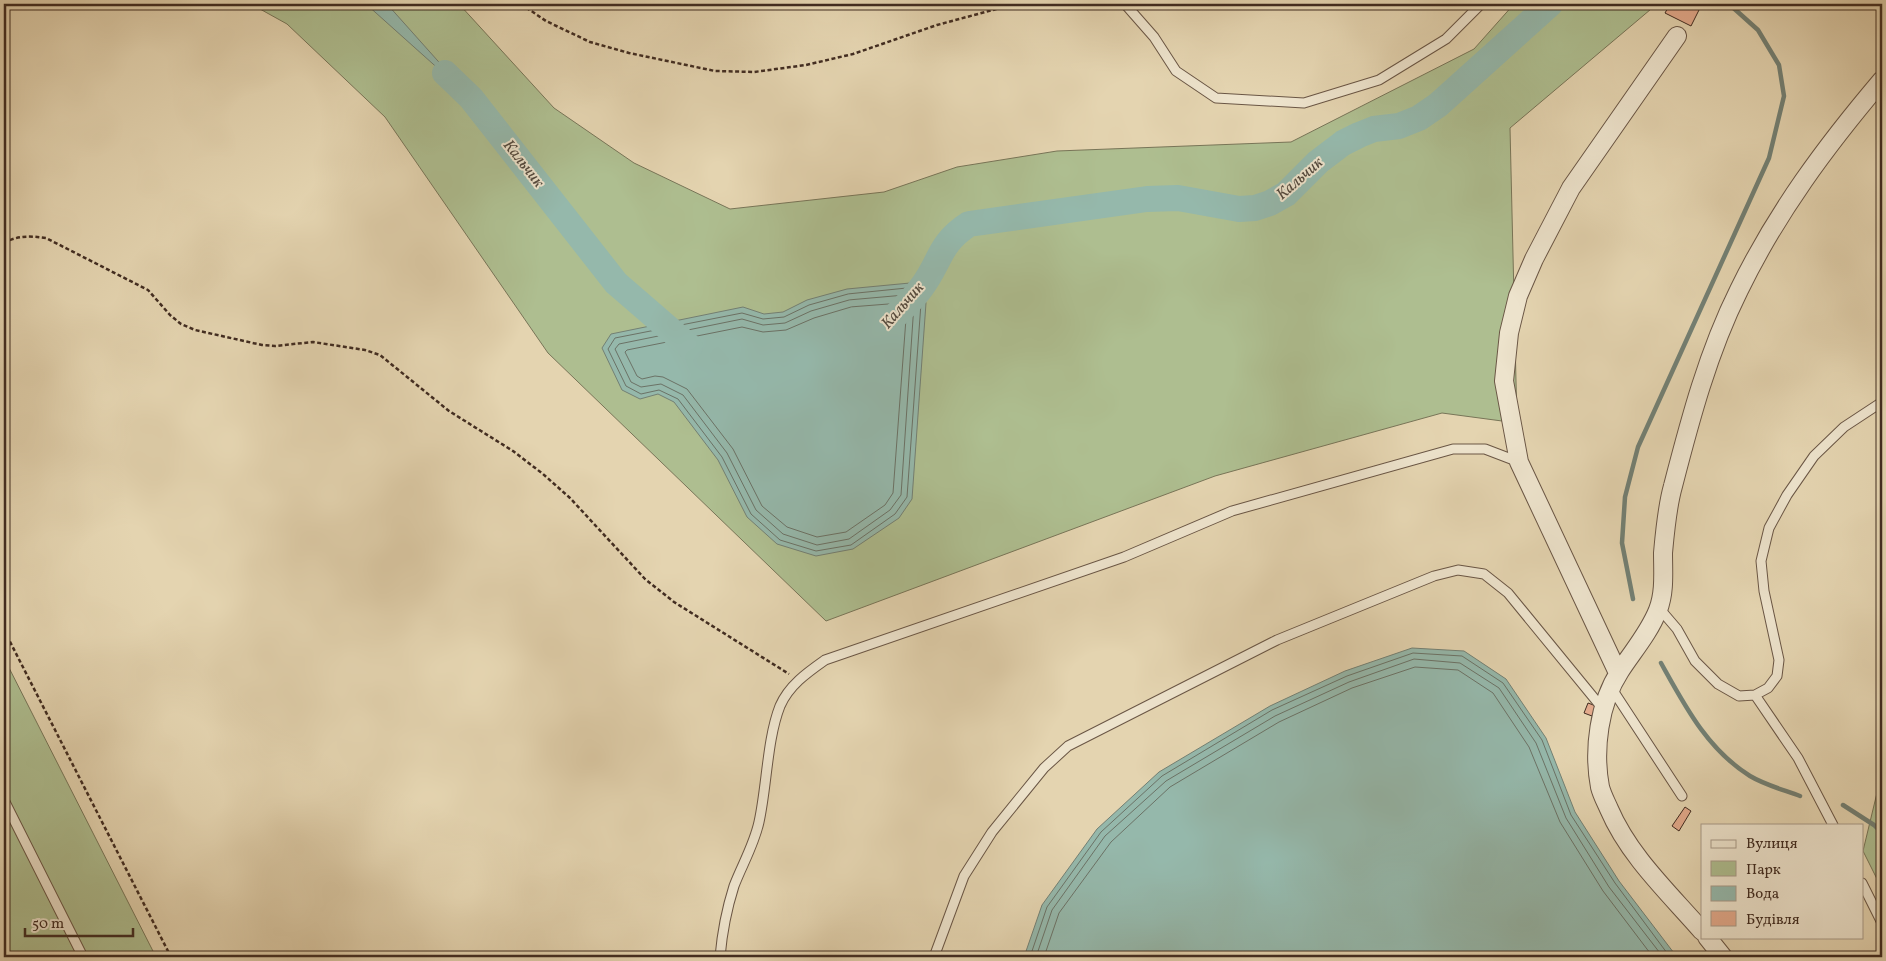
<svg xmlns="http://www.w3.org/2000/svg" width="1886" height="961" font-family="Vollkorn,serif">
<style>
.green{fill:#aebe90;stroke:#787558}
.water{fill:#95b8ab;stroke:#738074}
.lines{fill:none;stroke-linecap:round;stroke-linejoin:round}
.shore{stroke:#6b7266;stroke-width:1}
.stream{stroke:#738074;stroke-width:4.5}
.river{stroke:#95b8ab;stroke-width:26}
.building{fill:#e3aa8c;stroke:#412c21}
.lane-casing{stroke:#6a5645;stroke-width:11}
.street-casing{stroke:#6a5645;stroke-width:20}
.path{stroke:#412c21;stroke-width:2.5;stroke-dasharray:4 2.5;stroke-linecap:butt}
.lane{stroke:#ede3cc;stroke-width:9}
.street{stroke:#ede3cc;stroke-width:18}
.labels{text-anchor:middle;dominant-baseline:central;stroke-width:4;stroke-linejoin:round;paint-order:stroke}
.water-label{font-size:16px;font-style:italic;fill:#52483d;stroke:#ede3cc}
</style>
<rect width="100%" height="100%" fill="#e4d4b0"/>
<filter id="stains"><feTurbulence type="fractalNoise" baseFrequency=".004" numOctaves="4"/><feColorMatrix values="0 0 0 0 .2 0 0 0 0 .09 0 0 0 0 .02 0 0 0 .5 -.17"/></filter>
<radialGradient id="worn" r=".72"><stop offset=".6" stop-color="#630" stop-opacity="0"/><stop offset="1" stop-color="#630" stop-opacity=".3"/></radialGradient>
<path class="green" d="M251,4H459L554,108L634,163L730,209L884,192L957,167L1057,151L1291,142L1474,49L1514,4H1657L1510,128L1517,423L1442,413L1215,476L826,621L548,353L385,117L287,24Z
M4,658L156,957H4Z
M1882,772V889L1863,851Z"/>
<path class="water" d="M366,4H387L471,98Z
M910,283L921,288L926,303L912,499L899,518L853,549L816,556L777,544L747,517L718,460L674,402L658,394L640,399L622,390L602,348L611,334L743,307L764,314L783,312L807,300L847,289Z
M1412,648L1464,651L1506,679L1546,738L1575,812L1619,881L1677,957H1024L1042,905L1097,829L1159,772L1270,706L1345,671Z"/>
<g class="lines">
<path class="shore" d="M909,288L917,292L921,303L907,497L895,514L851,545L816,551L780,540L751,514L722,457L678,399L659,390L641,394L626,386L608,349L615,338L742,313L763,319L784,317L809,305L848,294Z
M907,295L912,297L914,304L901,495L890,510L849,539L817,545L783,534L756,510L727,453L683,395L661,384L641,387L631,382L615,349L619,344L742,319L763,325L785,323L811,311L849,300Z
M905,303L907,305L893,493L885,505L846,532L817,537L787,527L762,506L733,449L687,389L663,377L655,376L642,379L637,376L625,352L627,350L742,327L763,332L786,330L814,318L851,307Z
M1030,957L1047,907L1101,832L1162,776L1272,710L1347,676L1413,653L1462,656L1503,683L1542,740L1571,815L1615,883L1670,957
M1036,957L1052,910L1105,836L1166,781L1275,716L1349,682L1414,659L1460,663L1499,688L1536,743L1566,818L1609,887L1663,957
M1044,957L1059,913L1111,842L1170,787L1279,722L1352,688L1415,667L1458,670L1493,693L1529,747L1560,822L1603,891L1653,957"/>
<path class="stream" d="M1633,599L1622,543L1625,497L1638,447L1769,158L1784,96L1779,65L1758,30L1729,4
M1661,663C1685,706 1707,749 1750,776C1765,785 1784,790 1800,796
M1843,805L1874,825L1882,833"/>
<path class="river" d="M445,73L471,98L616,283L690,347
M897,314C905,306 914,298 921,288C941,262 938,244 969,224L1147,199L1178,198L1239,209L1255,208L1270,203L1286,194L1318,162L1343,143L1359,135L1374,129L1399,126L1419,118L1438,105L1550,4"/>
</g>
<path class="building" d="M1670,4H1702L1691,26L1665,13Z
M1588,703L1596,706L1592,716L1584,713Z
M1685,807L1691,811L1679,831L1672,826Z"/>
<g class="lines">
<g class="lane-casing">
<path id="lane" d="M1125,4L1154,37L1176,71L1216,98L1304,103L1379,80L1446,39L1481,4
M1659,608L1677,629L1695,661L1718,684L1739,696L1755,695L1768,688L1777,676L1779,660L1764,591L1761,561L1769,528L1787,495L1814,456L1844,427L1882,402
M1612,689L1682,796
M1755,695L1798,758L1833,825
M4,800L83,957
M1862,883L1882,923
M720,957C722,934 727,908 734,886C742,865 754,845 759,822C767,786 767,739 780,706C789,685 808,672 825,660L1124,557L1232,511L1453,449H1485L1519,462
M934,957L964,876L992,832L1044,768L1068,746L1277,640L1434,576L1458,570L1484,574L1508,593L1603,709"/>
</g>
<g class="street-casing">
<path id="street" d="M1618,673L1519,462L1504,381L1509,333L1518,296L1534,259L1571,188L1677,36
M1702,931C1669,893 1629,856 1609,809C1606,802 1602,795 1600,787C1593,750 1599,703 1620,671C1633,651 1649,633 1658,610C1665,592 1663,572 1663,553C1665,531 1667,507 1673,486C1690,420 1708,352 1739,290C1777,212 1826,146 1882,80
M1707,937L1723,957"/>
</g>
<path class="path" d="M521,4L546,21L590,42L629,53L715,71L754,72L806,65L853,54L937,25L1015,4
M4,243C18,235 31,236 46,238L148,290L170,315L181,324L195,330L262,345L275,346L313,342L365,350L380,355L449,411L513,451L543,474L570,498L645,579L674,602L789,674
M4,630L171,957"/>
<use href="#lane" class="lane"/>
<use href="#street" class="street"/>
</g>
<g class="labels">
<g class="water-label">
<text transform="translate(523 164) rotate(52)">Кальчик</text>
<text transform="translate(1300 179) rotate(-41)">Кальчик</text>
<text transform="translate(903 306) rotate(-49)">Кальчик</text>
</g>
</g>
<rect width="1886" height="961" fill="none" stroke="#e4d4b0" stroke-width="20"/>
<rect x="5" y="5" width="1876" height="951" fill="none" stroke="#412c21" stroke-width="2.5"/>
<rect x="10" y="10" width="1866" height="941" fill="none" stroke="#412c21"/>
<rect x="1701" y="824" width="162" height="115" fill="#ede3cc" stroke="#a89a88"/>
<rect x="1711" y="840" width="25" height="8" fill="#ede3cc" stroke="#a89a88"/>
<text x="1746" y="848" font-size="15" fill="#412c21">Вулиця</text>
<rect x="1711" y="861" width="25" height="15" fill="#aebe90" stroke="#a89a88"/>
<text x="1746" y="874" font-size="15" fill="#412c21">Парк</text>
<rect x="1711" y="886" width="25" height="15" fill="#95b8ab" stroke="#a89a88"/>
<text x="1746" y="898" font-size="15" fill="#412c21">Вода</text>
<rect x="1711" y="911" width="25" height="15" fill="#e3aa8c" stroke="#a89a88"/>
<text x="1746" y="924" font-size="15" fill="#412c21">Будівля</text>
<path d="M25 928v8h108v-8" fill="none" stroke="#412c21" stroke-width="2.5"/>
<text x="32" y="928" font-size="15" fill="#412c21" stroke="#ede3cc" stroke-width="4" paint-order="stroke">50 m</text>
<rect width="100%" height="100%" filter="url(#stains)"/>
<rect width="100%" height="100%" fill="url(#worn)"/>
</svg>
